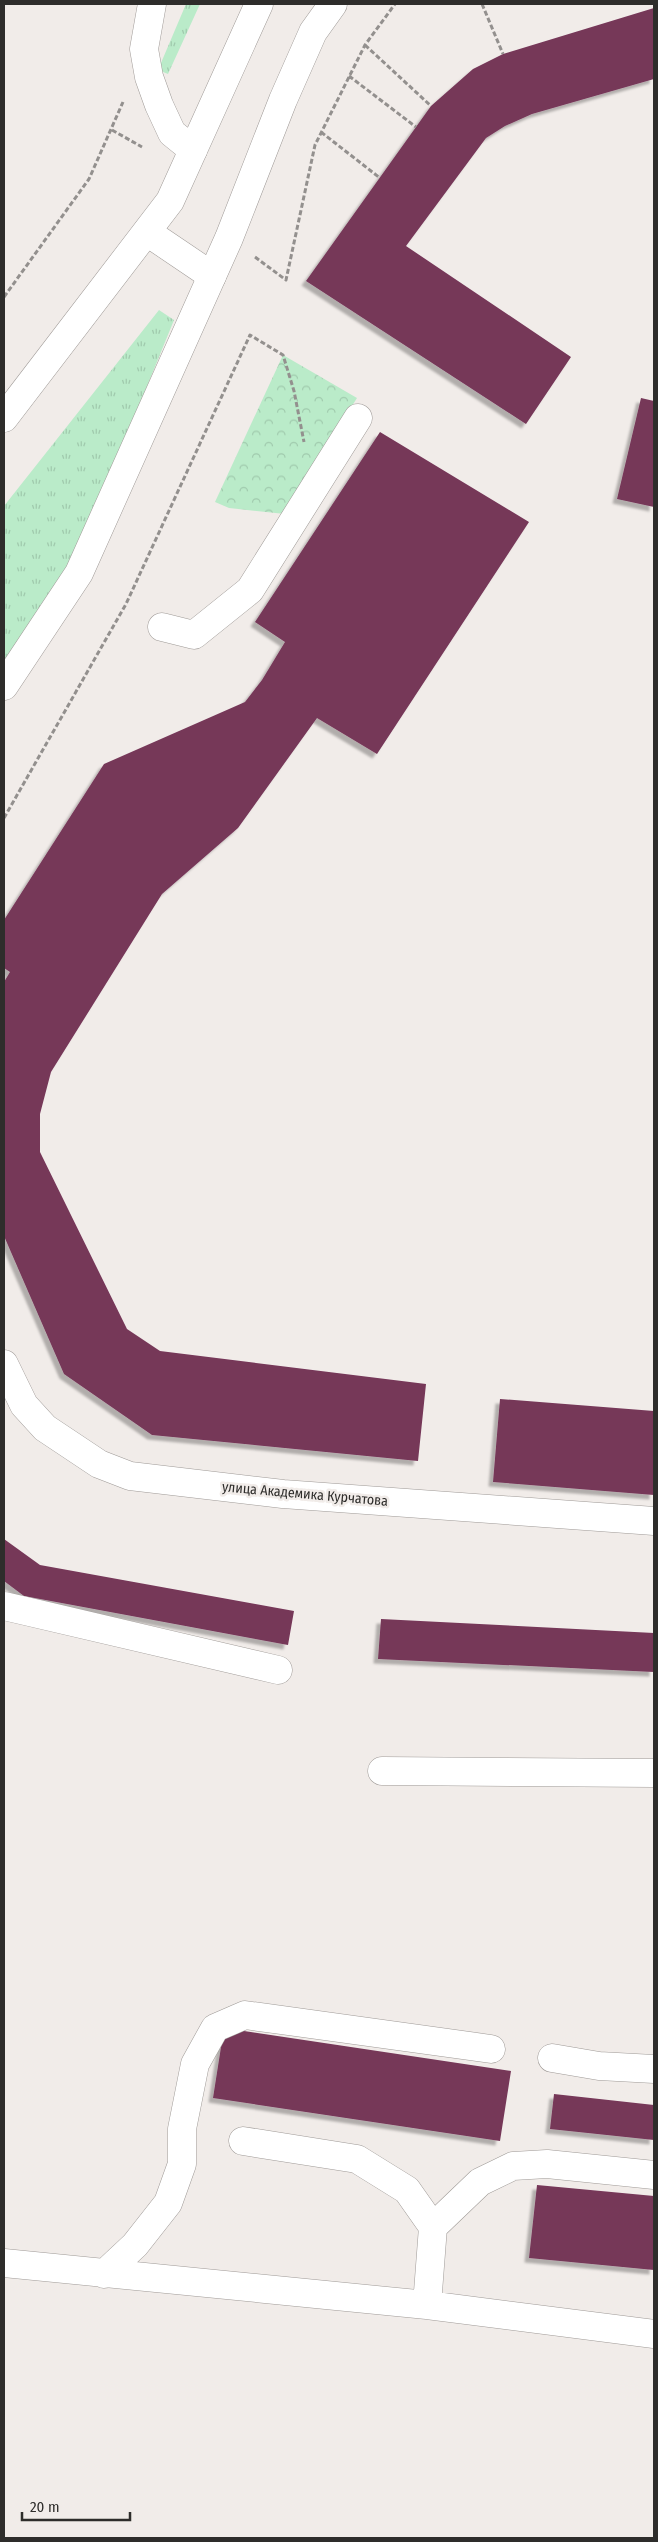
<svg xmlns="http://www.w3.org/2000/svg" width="658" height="2542" font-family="'Fira Sans Condensed',sans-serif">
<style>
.grass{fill:url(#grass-tufts)}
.forest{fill:url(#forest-crowns)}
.building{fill:#763759;filter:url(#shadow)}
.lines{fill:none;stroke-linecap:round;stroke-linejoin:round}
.minor-casing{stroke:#9f9a97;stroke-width:29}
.major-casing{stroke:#9f9a97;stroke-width:29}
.path{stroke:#93908e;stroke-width:3;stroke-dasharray:5 2.5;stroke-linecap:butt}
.minor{stroke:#fff;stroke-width:28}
.major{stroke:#fff;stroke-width:28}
.labels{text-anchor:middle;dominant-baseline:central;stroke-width:5;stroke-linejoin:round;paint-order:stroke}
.street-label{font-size:14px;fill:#2e2d2b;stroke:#f1ece9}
</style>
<defs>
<pattern id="grass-tufts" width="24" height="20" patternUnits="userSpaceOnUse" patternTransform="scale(1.25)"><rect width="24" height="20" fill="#baebc9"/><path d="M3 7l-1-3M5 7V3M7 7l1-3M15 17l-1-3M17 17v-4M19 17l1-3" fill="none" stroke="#a0caad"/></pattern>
<pattern id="forest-crowns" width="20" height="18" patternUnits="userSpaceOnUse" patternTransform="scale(1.25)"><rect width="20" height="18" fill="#baebc9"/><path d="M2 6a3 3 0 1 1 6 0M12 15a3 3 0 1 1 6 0" fill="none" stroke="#a0caad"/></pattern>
<filter id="shadow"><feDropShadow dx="-4.5" dy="4.5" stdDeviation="1" flood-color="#0004"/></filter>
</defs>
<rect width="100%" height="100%" fill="#f1ece9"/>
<path class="grass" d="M186,4H200L168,74L158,70Z
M159,310L174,320L78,556L4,670V506Z"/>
<path class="forest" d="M283,355L357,398L285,514L229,508L215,502Z"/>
<path class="building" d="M654,8V79L532,114L505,126L486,138L406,246L571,357L526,424L306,281L431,106L473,69L503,54Z
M641,398L654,401V507L617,499Z
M380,432L529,522L377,754L317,718L238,828L162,894L51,1072L40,1114V1152L127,1329L160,1351L426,1384L418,1461L152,1435L64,1374L4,1236V982L10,972L4,968V920L104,764L245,702L262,680L285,642L255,622Z
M500,1399L654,1411V1495L493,1482Z
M4,1539L40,1565L294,1611L288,1645L24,1596L4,1581Z
M381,1619L654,1633V1672L378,1659Z
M224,2028L511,2071L500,2141L213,2098Z
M554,2094L654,2105V2140L550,2129Z
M537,2185L654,2196V2270L529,2258Z"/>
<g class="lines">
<g class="minor-casing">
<path id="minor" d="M152,4L144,49L149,77L159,105L172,133L193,150
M147,232L212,276
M162,627L194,635L250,590L358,418
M4,1364L24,1405L45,1428L99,1464L130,1476L283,1494L654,1521
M4,1606L278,1670
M382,1771L654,1773
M552,2058L599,2066L654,2069
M243,2141L357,2159L407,2190L433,2227
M4,2263L427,2305L654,2334
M104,2274L135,2245L168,2203L182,2164V2129L195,2064L215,2028L245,2015L491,2049
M427,2305L433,2227L480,2182L513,2166L547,2164L654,2175"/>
</g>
<g class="major-casing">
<path id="major" d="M4,418L170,201L259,4
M4,686L79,573L229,238L283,100L313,32L333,4"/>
</g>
<path class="path" d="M482,4L503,54
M365,45L431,106
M349,76L416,127
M112,130L142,147
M321,132L380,178
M255,257L286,280L315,145L365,45L395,4
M4,297L89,179L123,102
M4,818L126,604L250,335L283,355L294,391L304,442"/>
<use href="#minor" class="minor"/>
<use href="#major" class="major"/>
</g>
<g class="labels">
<g class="street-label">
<text transform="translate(305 1494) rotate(5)">улица Академика Курчатова</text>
</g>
</g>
<rect width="658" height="2542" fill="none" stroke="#2e2d2b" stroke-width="10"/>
<path d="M22 2512v8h108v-8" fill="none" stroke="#2e2d2b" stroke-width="2.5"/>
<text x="30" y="2512" font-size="15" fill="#2e2d2b" stroke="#f1ece9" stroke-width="4" paint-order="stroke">20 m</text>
</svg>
